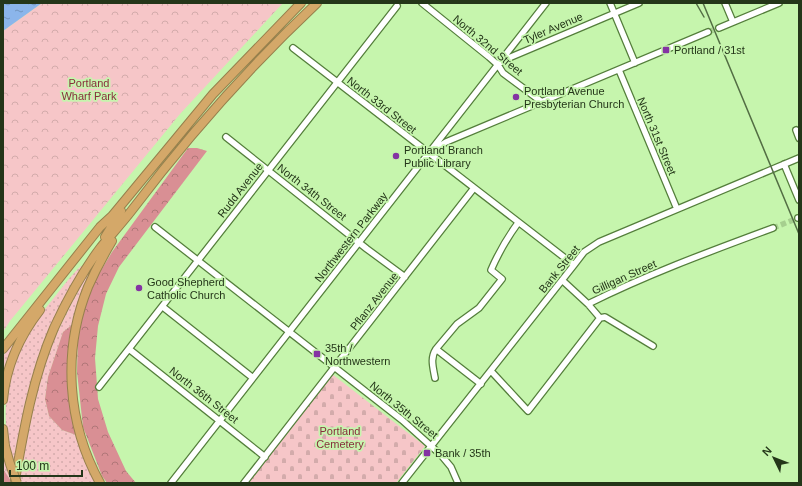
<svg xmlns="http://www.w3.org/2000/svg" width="802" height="486" font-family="Arial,sans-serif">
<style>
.grass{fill:url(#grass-dots)}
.forest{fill:url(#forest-crowns)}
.cemetery{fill:url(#cemetery-stones)}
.park{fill:url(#park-crowns)}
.water{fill:url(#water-ripples)}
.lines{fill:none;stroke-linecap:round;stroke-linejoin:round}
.minor-tunnel{stroke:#a6cf8f;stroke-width:5.5;stroke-dasharray:5.5 3;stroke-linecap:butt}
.minor-casing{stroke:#547e3b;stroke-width:8}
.highway-casing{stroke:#96804d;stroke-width:10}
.minor{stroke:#fff;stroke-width:5.5}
.highway{stroke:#d4a869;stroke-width:8}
.rail{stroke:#536e44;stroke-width:1.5}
.highway-bridge-casing{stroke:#96804d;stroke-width:10;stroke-linecap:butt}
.highway-bridge{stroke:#d4a869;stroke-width:8}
.poi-dot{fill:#8433a3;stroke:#c6f5ad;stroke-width:1.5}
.labels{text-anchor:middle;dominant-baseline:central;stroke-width:3.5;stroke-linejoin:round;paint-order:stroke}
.street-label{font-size:11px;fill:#243619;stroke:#c6f5ad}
.poi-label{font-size:11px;fill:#243619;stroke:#c6f5ad;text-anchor:start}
.park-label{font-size:11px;fill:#872f3c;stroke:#c6f5ad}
</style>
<defs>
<pattern id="grass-dots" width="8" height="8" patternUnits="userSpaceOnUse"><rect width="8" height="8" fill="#f6c6c8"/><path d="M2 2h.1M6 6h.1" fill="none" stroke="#d3abab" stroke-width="1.8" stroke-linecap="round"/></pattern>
<pattern id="forest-crowns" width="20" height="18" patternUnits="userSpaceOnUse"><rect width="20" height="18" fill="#d98f94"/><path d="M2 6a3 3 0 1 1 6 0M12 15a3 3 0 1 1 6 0" fill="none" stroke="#b07678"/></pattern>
<pattern id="cemetery-stones" width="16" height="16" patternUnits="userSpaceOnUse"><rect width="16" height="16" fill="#f6c6c8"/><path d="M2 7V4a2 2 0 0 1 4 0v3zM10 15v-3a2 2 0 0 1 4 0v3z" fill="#d3abab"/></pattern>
<pattern id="park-crowns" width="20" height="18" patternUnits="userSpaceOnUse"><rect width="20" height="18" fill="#f6c6c8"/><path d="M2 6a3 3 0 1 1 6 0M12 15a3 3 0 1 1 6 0" fill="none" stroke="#d3abab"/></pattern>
<pattern id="water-ripples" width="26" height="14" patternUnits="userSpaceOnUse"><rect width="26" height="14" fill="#8bb5eb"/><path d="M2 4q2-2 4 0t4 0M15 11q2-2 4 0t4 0" fill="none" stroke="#7194be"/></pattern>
</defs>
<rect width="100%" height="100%" fill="#c6f5ad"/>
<path class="grass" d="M81,266L83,268L61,306L14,464C2,429 3,390 17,355C25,335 39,316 53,299C62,288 71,275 81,266Z
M92,267L78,303L73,324L63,332L48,377L45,399L49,416L62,430L76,435L83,455L96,483H22L19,476C27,440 32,402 44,366C56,331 73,299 92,267Z
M16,337L3,375V356Z
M3,453L11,479V481L3,469Z"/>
<path class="forest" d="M188,148H197L207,151L119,267L106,294L98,326L95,358L98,399L108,432L126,471L136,483H107L102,476L83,427L77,372L78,332L90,289L112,252Z
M73,324C65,361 66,398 76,435L62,430L49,416L45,399L48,377L63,332Z
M3,469L11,481L10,483H3Z"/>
<path class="cemetery" d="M332,374L425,446L396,483H248Z"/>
<path class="park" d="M42,3H283L180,114L10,321L3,332V31Z"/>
<path class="water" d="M3,3H42L3,31Z"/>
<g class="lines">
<path class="minor-tunnel" d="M708,32L719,28
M773,228L798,218"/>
<g class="minor-casing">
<path id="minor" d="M422,3L489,57L498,65L503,73L542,102
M610,3L635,63
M725,3L733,22
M719,28L779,3
M293,48L574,265
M502,62L511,57L639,3
M619,70L677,209
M796,130L799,138
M226,137L367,249L405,277
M433,150L446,142L458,137L708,32
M784,164L799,200
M798,218H799
M155,227L402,420L441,455L451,467L458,483
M562,280L588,304L600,318
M588,304C648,274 711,251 773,228
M163,307L253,378
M600,318L605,317L653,346
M129,349L265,457
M491,371L528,411L600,318
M435,378C433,367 430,358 436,349
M481,384L436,349L457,324L479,308L502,279L491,270C498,254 507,238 518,223
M99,387L397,6
M171,483L546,3
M244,483L474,188
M402,483L574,265L584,252L599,242L799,158"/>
</g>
<g class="highway-casing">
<path id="highway" d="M105,237L121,211
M3,349L100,227L112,216L213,94L301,3
M3,400C6,366 19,337 40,310
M3,429L5,446
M15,480C24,428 33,377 54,328C67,300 82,272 101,247C111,235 122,223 132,210C188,136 249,67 317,3
M100,483C67,423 62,351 88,287C95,271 103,256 112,241"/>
</g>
<use href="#minor" class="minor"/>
<use href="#highway" class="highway"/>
<path class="rail" d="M696,3L704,17
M703,3L799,234"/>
<g class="highway-bridge-casing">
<path id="highway-bridge" d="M5,446L10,464L17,483"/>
</g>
<use href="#highway-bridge" class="highway-bridge"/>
</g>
<g class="poi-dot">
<rect x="662" y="46" width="8" height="8" rx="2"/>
<circle cx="516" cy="97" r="4"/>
<circle cx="396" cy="156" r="4"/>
<circle cx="139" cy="288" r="4"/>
<rect x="313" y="350" width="8" height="8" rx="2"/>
<rect x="423" y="449" width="8" height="8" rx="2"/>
</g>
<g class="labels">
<g class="street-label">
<text transform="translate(553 28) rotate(-23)">Tyler Avenue</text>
<text transform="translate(488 45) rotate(40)">North 32nd Street</text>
<text transform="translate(382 105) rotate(38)">North 33rd Street</text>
<text transform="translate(657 136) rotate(67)">North 31st Street</text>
<text transform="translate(240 190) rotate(-52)">Rudd Avenue</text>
<text transform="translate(312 192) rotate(38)">North 34th Street</text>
<text transform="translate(351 237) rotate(-52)">Northwestern Parkway</text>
<text transform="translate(559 269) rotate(-51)">Bank Street</text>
<text transform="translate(624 277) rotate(-24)">Gilligan Street</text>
<text transform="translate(374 301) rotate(-52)">Pflanz Avenue</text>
<text transform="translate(204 395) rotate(38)">North 36th Street</text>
<text transform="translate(404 410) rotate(39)">North 35th Street</text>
</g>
<g class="poi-label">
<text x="674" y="50">Portland / 31st</text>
<text x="524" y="91">Portland Avenue<tspan x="524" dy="13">Presbyterian Church</tspan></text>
<text x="404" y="150">Portland Branch<tspan x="404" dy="13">Public Library</tspan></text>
<text x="147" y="282">Good Shepherd<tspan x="147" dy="13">Catholic Church</tspan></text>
<text x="325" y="348">35th /<tspan x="325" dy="13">Northwestern</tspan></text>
<text x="435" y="453">Bank / 35th</text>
</g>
<g class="park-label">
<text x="89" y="83">Portland<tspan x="89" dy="13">Wharf Park</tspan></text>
<text x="340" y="431">Portland<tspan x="340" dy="13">Cemetery</tspan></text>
</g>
</g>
<rect width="802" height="486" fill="none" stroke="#243619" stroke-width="8"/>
<g transform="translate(774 458) rotate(313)" stroke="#c6f5ad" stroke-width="3" paint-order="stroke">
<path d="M0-3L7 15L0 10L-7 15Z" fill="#243619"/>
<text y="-6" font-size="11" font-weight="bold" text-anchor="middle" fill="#243619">N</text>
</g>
<path d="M10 470v6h72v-6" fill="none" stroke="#243619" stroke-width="2"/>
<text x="16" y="470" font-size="12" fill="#243619" stroke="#c6f5ad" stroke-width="3" paint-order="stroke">100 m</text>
</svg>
